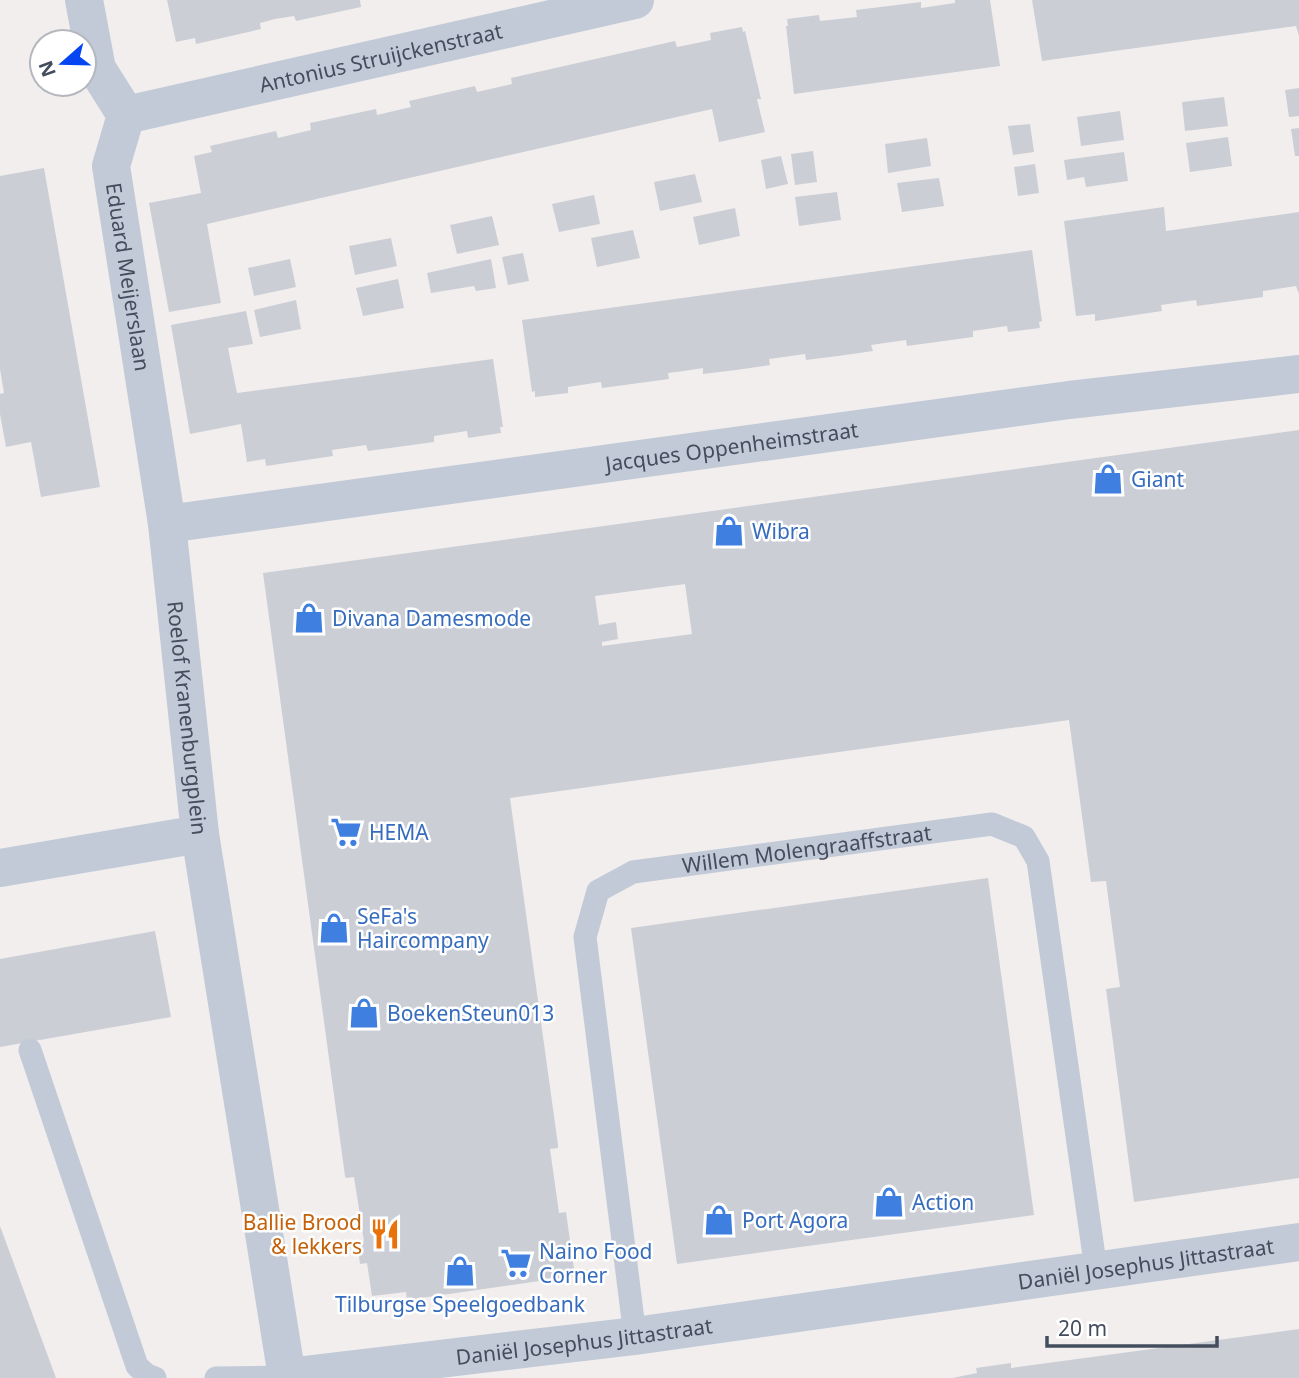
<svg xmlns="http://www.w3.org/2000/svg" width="1299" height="1378" font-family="'Noto Sans',sans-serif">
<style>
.building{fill:#ccced6;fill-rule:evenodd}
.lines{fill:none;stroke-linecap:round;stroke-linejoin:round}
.service{stroke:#c2cad7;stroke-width:23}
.minor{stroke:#c2cad7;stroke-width:38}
.labels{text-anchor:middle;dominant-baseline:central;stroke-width:5;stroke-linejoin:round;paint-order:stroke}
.street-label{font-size:21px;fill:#444d5d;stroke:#fff}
.shop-label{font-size:21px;fill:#366cbe;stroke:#fff;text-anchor:start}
.food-label{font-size:21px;fill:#c56008;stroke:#fff;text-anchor:end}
</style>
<rect width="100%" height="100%" fill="#f1eeed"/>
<path class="building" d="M167,0H360L361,7L296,21L294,16L275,19L260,23L261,29L196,44L195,38L176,42Z
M955,0H990L1000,66L794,94L786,26H788L787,19L819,15L820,21L857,17L856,10L921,2V8L955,3Z
M1032,0H1299V36L1296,26L1042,61Z
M742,27L743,32L745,31L761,99H757L765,132L719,142L712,109L207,224L221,303L169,312L149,203L201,193L194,156L212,152L210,146L276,131L278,138L311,130L310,123L376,109L377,115L411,107L409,101L475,86L477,92L512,84L511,78L675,41L677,47L697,43L711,40L710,33Z
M1299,88V116L1289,117L1285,90Z
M1224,97L1228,126L1185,131L1182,102Z
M1120,111L1124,140L1081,146L1077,117Z
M1030,124L1034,152L1013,155L1008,126Z
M1299,128V156H1295L1291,129Z
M1228,137L1232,166L1190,172L1186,143Z
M927,138L931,166L888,173L885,144Z
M813,151L817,182L795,185L791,154Z
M1124,152L1128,181L1086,187L1084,177L1067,180L1064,160Z
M781,156L788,184L766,189L761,160Z
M1035,164L1039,193L1018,196L1014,167Z
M44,168L100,487L41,497L31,442L6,447L0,414V394L4,393L0,369V176Z
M695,174L702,202L660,211L654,182Z
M939,178L944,206L902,212L897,183Z
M837,192L841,220L799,226L795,197Z
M594,195L600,224L559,232L552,204Z
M1164,207L1166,231L1299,212V294L1296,286L1263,291V297L1197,306L1196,300L1161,305L1162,311L1095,321V314L1076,316L1064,221Z
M735,208L740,236L699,245L693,217Z
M492,216L499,245L457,254L450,225Z
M633,230L640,258L597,267L591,238Z
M391,238L397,266L355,275L349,246Z
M1032,250L1042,321L1039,322L1040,328L1008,332L1007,326L973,331V337L907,346L906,340L871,345L873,351L838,356L806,360L805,354L769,359L770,365L736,370L703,374V368L684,371L668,373L669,379L602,388L601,382L568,387V393L535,397V391L532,392L522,320Z
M523,253L529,281L508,285L502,257Z
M290,259L296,287L254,296L248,268Z
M491,259L496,288L476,291L474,286L431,293L427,273Z
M398,279L404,308L363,316L356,288Z
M296,300L301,329L260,337L254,310Z
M246,311L253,344L228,348L237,393L493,359L503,427H500L501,433L468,438L467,431L434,436V442L368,451L366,445L332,450L333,456L266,466L265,459L247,462L241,424L190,434L171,325Z
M1299,430V1178L1134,1202L1106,989L1120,987L1106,881L1091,882L1069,720L510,798L558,1145V1148L550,1149L559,1213L566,1212L575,1276L407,1300L406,1292L372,1296L367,1263L360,1264L357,1242L364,1241L354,1177L346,1178L345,1176L263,573ZM685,584L692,634L602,646V642L618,639L616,622L599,625L595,596Z
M988,878L1034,1215L677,1264L631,928Z
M155,931L171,1017L0,1047V959Z
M0,1226L56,1378H0Z
M1299,1329V1378H952L977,1373L976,1368L1011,1363V1368Z"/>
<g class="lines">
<g class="service">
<path d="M30,1050L137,1366L147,1375L155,1378"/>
<path id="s1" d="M635,1336L585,937L598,891L633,872L992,824L1024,837L1038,861L1096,1270"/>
<path d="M216,1378L287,1377"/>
</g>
<g class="minor">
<path id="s2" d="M84,0L97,69L126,115L111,166L167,524L200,834L287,1377L635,1336L1299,1242"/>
<path id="s3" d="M126,115L635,0"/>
<path id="s4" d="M167,524L1069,400L1299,374"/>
<path d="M0,868L200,834"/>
</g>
</g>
<defs>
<g id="shop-bare" transform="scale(2.415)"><path d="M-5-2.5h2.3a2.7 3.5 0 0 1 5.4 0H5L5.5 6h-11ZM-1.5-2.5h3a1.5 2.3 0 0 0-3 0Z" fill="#3f7fe0" stroke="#fff" stroke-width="2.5" paint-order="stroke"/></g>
<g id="supermarket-bare" transform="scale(2.415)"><path d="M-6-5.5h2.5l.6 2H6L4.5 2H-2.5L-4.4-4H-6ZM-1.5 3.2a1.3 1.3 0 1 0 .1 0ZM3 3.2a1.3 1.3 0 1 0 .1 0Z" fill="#3f7fe0" stroke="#fff" stroke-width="2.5" paint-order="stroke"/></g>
<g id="restaurant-bare" transform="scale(2.415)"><path d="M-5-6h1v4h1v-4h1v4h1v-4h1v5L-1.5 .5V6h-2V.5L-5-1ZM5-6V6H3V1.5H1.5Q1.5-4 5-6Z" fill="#e8710a" stroke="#fff" stroke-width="2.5" paint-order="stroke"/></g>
</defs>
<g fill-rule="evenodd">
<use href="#shop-bare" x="1108" y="479"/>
<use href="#shop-bare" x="729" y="531"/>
<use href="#shop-bare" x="309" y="618"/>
<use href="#supermarket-bare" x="346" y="832"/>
<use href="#shop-bare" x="334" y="928"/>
<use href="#shop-bare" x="364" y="1013"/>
<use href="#shop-bare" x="889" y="1202"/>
<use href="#shop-bare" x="719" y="1220"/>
<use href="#restaurant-bare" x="385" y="1234"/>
<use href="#supermarket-bare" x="516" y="1263"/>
<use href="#shop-bare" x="460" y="1271"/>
</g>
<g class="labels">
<g class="street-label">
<text stroke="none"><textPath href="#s3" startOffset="261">Antonius Struijckenstraat</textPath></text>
<text stroke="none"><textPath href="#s2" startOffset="290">Eduard Meijerslaan</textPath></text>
<text stroke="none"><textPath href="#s4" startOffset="570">Jacques Oppenheimstraat</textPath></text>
<text stroke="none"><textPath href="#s2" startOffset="735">Roelof Kranenburgplein</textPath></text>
<text stroke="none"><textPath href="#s1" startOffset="665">Willem Molengraaffstraat</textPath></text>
<text stroke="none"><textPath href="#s2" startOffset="2268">Daniël Josephus Jittastraat</textPath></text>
<text stroke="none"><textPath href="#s2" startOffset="1701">Daniël Josephus Jittastraat</textPath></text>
</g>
<g class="shop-label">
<text x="1131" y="479">Giant</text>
<text x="752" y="531">Wibra</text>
<text x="332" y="618">Divana Damesmode</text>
<text x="369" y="832">HEMA</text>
<text x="357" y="916">SeFa's<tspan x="357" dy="24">Haircompany</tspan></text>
<text x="387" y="1013">BoekenSteun013</text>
<text x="912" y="1202">Action</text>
<text x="742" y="1220">Port Agora</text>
<text x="539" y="1251">Naino Food<tspan x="539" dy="24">Corner</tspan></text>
<text x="460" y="1304" text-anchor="middle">Tilburgse Speelgoedbank</text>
</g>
<g class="food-label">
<text x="362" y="1222">Ballie Brood<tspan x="362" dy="24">&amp; lekkers</tspan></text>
</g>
</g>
<g transform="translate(63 63) rotate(250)"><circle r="33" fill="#ffffff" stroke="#b4b8be" stroke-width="2"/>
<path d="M0-5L12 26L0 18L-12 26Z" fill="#0645f2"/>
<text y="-10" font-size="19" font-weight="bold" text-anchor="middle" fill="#444d5d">N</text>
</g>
<path d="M1047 1336v10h170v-10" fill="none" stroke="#444d5d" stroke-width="3.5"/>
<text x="1058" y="1336" font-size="21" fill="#444d5d" stroke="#ffffff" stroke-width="5" paint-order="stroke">20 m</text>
</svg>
